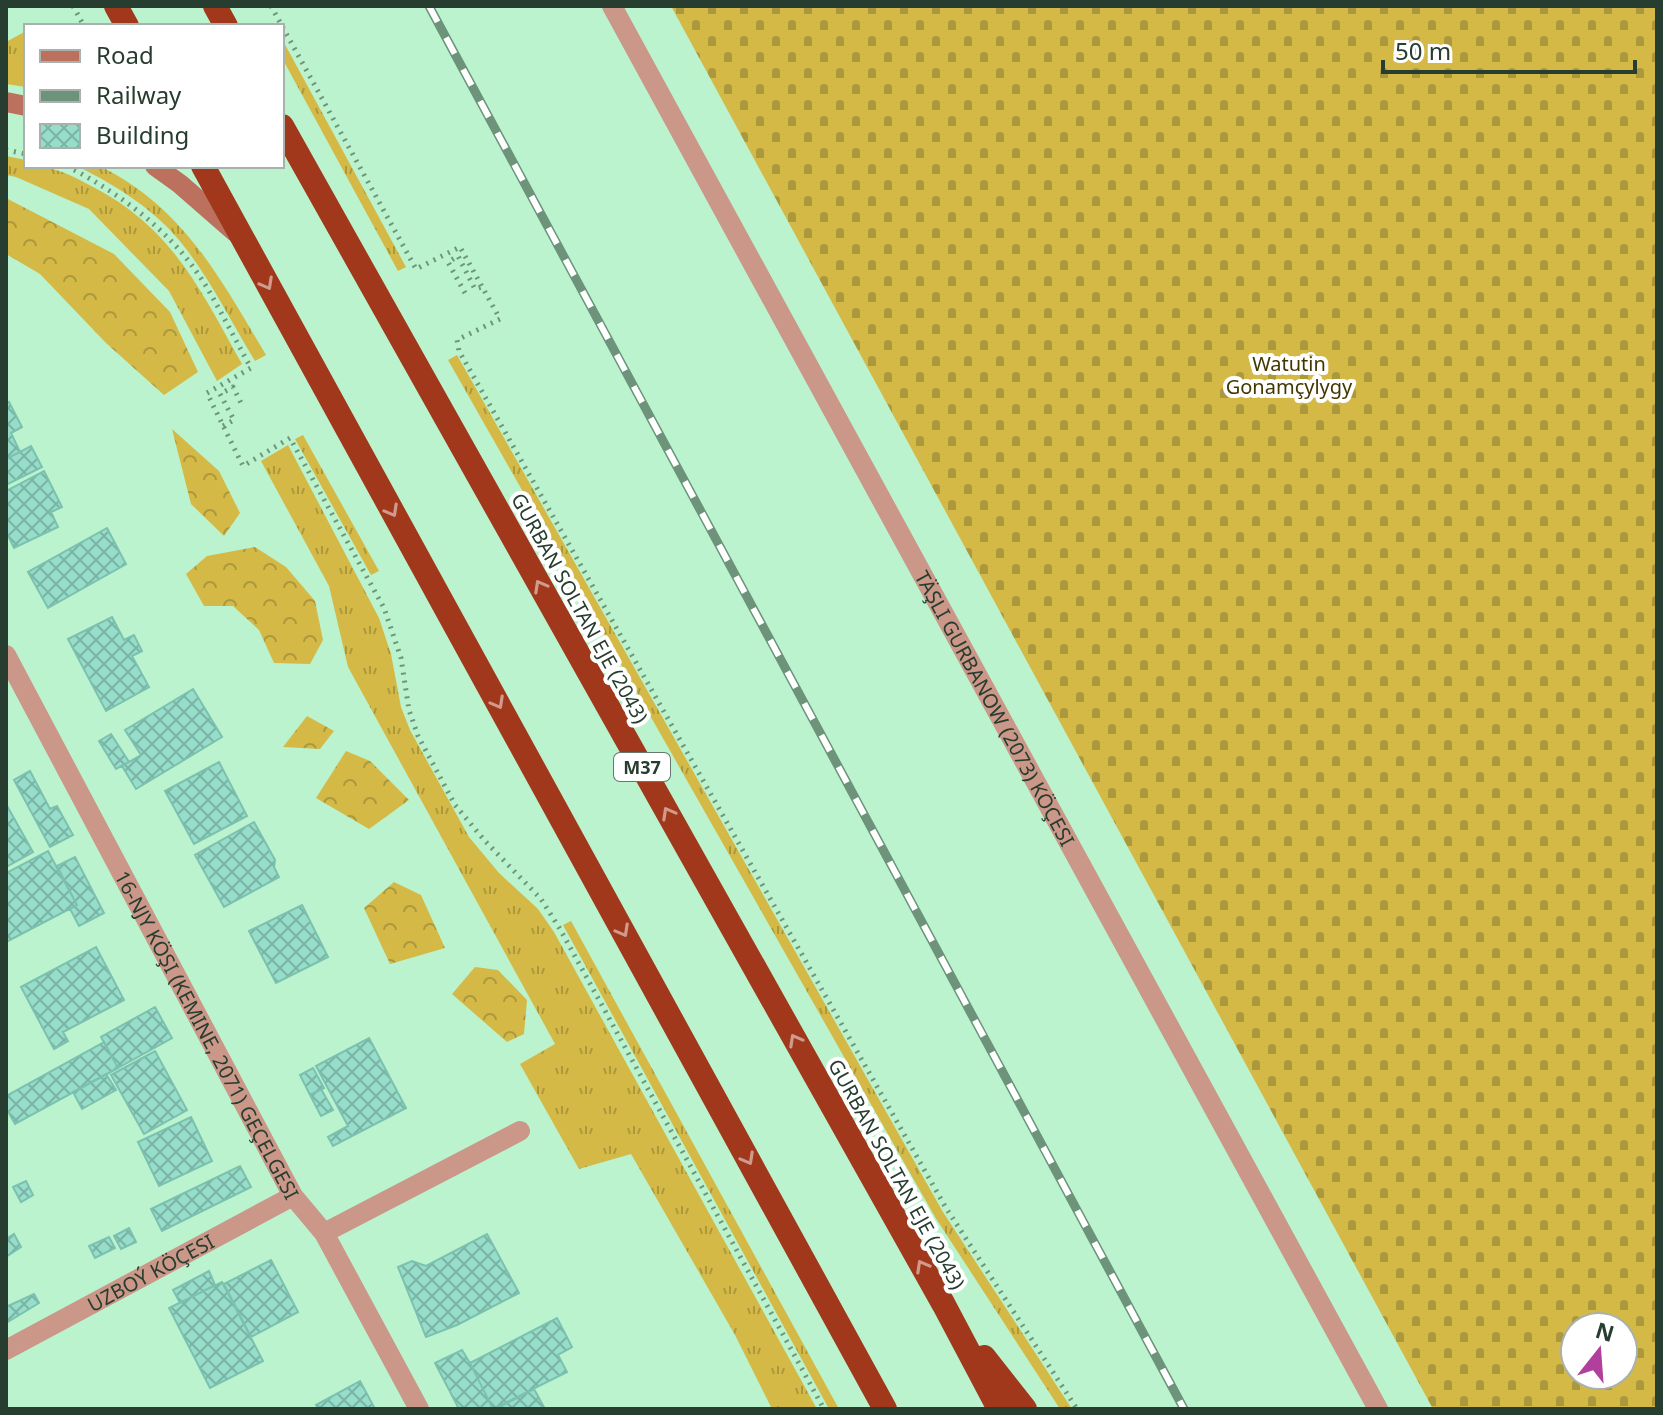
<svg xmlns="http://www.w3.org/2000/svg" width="1663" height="1415" font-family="'Noto Sans',sans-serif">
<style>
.grass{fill:url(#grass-tufts)}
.forest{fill:url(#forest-crowns)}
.cemetery{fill:url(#cemetery-stones);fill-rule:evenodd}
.building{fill:url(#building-cross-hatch);stroke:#7bc1af;stroke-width:2}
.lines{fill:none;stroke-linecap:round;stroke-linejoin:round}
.path{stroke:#6f967c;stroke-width:5;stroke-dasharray:2 6;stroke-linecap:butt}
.street{stroke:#cb9789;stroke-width:20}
.secondary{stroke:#bb715d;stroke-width:20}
.highway{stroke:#a1371b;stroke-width:24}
.rail-casing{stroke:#6d937a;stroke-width:9}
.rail{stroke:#fff;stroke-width:6;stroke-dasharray:18;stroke-linecap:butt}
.oneway{stroke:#d09b8d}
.labels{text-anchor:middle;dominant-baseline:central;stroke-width:8;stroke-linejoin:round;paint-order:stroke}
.shield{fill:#fff;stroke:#68776d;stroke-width:2}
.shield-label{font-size:18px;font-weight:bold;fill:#273d2f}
.park-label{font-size:20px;fill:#433700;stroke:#fff}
.street-label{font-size:20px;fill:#273d2f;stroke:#fff}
</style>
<defs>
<pattern id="grass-tufts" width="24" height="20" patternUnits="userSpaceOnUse" patternTransform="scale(2)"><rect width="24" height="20" fill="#d4b947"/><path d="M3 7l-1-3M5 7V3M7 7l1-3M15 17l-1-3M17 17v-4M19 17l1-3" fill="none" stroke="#ac983c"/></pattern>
<pattern id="forest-crowns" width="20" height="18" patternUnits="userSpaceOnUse" patternTransform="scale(2)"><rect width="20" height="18" fill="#d4b947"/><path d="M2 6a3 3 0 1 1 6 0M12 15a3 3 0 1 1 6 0" fill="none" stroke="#ac983c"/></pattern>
<pattern id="cemetery-stones" width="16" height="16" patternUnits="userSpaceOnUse" patternTransform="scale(2)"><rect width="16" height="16" fill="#d4b947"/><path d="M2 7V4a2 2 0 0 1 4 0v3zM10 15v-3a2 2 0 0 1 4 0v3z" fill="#ac983c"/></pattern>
<pattern id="building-cross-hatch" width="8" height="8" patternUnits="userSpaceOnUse" patternTransform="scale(2)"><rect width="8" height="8" fill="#96ddca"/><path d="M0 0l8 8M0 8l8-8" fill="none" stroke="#7ab4a4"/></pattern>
</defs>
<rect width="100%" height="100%" fill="#bbf3ce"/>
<path class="grass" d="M26,31V87L6,84V42Z
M282,39L406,267L398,271L282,58Z
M6,156L26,160V166C55,166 69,174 95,188C173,229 201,291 242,364L217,381L169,291L89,209L16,177L6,175Z
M100,166C184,208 220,278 266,355L255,361C231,322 211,280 183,245C157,211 117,186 79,167Z
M457,355L943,1212L1072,1409H1060L935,1217L448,360Z
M303,435L379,571L371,575L295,439Z
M288,445L379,618L391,654L401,707L410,730L469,837L499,873L538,909L554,932L817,1409H772L735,1335L631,1154L579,1169L520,1064L555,1044L348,667L329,586L261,461Z
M571,921L839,1409H829L563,925Z"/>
<path class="forest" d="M6,198L114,254L170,312L198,372L164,395L106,343L40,274L6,254Z
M172,429L219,471L240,513L224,536L191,504Z
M255,547L286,567L315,601L323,640L310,664L274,663L259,630L233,606H204L186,574L207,556Z
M307,716L334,731L320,749L283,747Z
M346,751L370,761L409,800L369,829L316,798Z
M394,882L421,895L445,948L390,964L364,908Z
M475,967L498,970L527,1000L524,1034L507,1042L452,994Z"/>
<path class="cemetery" d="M671,6H1657V1409H1433ZM1575,1327H1623V1375H1575Z"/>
<path class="building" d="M9,402L22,427L11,433L20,452L6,459V403Z
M31,446L42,467L6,485V459Z
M44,471L62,507L51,512L58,527L14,548L6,531V491Z
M107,528L126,564L48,608L28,572Z
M112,617L124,640L134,635L142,651L132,656L149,687L106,711L68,639Z
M193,689L222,737L136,789L122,766L141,755L125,730Z
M111,734L129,762L116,769L99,741Z
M219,762L247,816L194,844L165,791Z
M30,771L50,809L57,806L73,835L50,847L14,780Z
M6,804L33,852L6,867Z
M254,822L275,860L274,867L279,877L224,907L195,855Z
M48,851L77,905L6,942V873Z
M75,857L104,913L79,926L70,909L77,905L57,866Z
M302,905L328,957L276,983L249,931Z
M96,947L124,1000L63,1032L68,1041L54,1049L21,987Z
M155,1007L172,1038L118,1068L101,1037Z
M369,1038L406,1108L333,1146L328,1137L348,1126L316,1066Z
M104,1042L118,1068L15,1124L6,1108V1096Z
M155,1051L187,1110L144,1134L111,1075Z
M313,1068L324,1088L310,1095L300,1075Z
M106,1074L116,1090L82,1109L73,1092Z
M321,1089L333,1110L321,1116L310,1095Z
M191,1117L212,1161L159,1186L138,1142Z
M240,1166L251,1187L162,1231L151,1209Z
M26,1181L33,1195L21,1202L13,1187Z
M129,1228L136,1242L121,1249L114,1236Z
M14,1234L21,1247L6,1257V1239Z
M487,1234L519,1293L457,1325L426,1337L398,1267L412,1261L426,1266Z
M109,1237L115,1248L95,1258L89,1246Z
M271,1260L298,1312L251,1337L224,1284Z
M209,1271L215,1285L180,1303L173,1290Z
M222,1282L263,1361L210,1388L169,1308Z
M34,1294L39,1303L6,1323V1307Z
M557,1318L572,1347L558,1355L567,1372L493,1409L470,1363Z
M462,1350L470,1363L493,1409H459L435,1363Z
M360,1381L375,1409H318L316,1405Z
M534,1389L545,1409H496Z"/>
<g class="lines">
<path class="path" d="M73,6L84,26
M271,6L416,269L460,247L500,319L457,340L459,351L946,1208L1077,1409
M6,150L26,154
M67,166C122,195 173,232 206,286C222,313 236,341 251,368L207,393L243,466L290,438L384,608L401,658L409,710L418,736L455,805L485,841L541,899L560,929L824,1409
M465,293L448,262L458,256L475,289L482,287
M223,426L234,420L220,394L233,387L243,407"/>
<g class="street">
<path id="s1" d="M612,6L1378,1409"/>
<path id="s2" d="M6,655L293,1196L324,1233L419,1409"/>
<path d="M324,1233L520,1131"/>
<path id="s3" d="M6,1350L293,1196"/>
</g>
<path class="secondary" d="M6,102L26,106
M155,166L180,184L235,232"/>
<path class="highway" d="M116,6L127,26
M215,6L226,26
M282,126L944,1305L999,1409
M203,166L885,1409
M984,1357L1025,1409"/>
<g class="rail-casing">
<path id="rail" d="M429,6L1184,1409"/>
</g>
<use href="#rail" class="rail"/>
</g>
<defs><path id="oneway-chevron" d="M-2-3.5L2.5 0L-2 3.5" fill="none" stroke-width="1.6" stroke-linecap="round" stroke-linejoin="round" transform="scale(2)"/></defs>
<g class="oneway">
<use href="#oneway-chevron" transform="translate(267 284) rotate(61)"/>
<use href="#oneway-chevron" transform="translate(392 511) rotate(61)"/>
<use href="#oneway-chevron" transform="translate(540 586) rotate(-119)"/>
<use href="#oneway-chevron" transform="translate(498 703) rotate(61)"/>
<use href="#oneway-chevron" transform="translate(668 813) rotate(-119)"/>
<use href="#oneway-chevron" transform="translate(623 931) rotate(61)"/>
<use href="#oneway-chevron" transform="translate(795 1040) rotate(-119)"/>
<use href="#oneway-chevron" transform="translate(748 1159) rotate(61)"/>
<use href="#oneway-chevron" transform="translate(922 1266) rotate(-119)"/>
</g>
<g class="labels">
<rect class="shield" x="614" y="753" width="56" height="28" rx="6"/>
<g class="shield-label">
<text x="642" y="767">M37</text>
</g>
<g class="park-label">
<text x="1289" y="363">Watutin<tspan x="1289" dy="23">Gonamçylygy</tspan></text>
</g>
<g class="street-label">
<text transform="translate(580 608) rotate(61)">GURBAN SOLTAN EJE (2043)</text>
<text stroke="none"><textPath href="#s1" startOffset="800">TÄŞLI GURBANOW (2073) KÖÇESI</textPath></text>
<text stroke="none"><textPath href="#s2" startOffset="430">16-NJY KÖŞI (KEMINE, 2071) GEÇELGESI</textPath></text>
<text transform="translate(897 1174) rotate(61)">GURBAN SOLTAN EJE (2043)</text>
<text stroke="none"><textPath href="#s3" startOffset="164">UZBOÝ KÖÇESI</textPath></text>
</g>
</g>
<rect width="1663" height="1415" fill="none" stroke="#273d2f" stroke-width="16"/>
<rect x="24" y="24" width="260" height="144" fill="#ffffff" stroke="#a9b1ac" stroke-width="2"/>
<rect x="40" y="50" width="40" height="12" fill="#bb715d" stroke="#a9b1ac" stroke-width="2"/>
<text x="96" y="64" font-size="24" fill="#273d2f">Road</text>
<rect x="40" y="90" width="40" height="12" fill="#6d937a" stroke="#a9b1ac" stroke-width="2"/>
<text x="96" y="104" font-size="24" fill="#273d2f">Railway</text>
<rect x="40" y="124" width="40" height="24" fill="url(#building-cross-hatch)" stroke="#a9b1ac" stroke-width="2"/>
<text x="96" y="144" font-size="24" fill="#273d2f">Building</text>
<g transform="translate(1599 1351) rotate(17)"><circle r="38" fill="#ffffff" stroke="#a9b1ac" stroke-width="2"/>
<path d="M0-6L14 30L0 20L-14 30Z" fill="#b0409c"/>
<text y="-12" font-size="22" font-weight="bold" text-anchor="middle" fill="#273d2f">N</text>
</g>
<path d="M1383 60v12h252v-12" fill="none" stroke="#273d2f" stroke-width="4"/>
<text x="1395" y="60" font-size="24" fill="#273d2f" stroke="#ffffff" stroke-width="6" paint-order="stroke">50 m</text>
</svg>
